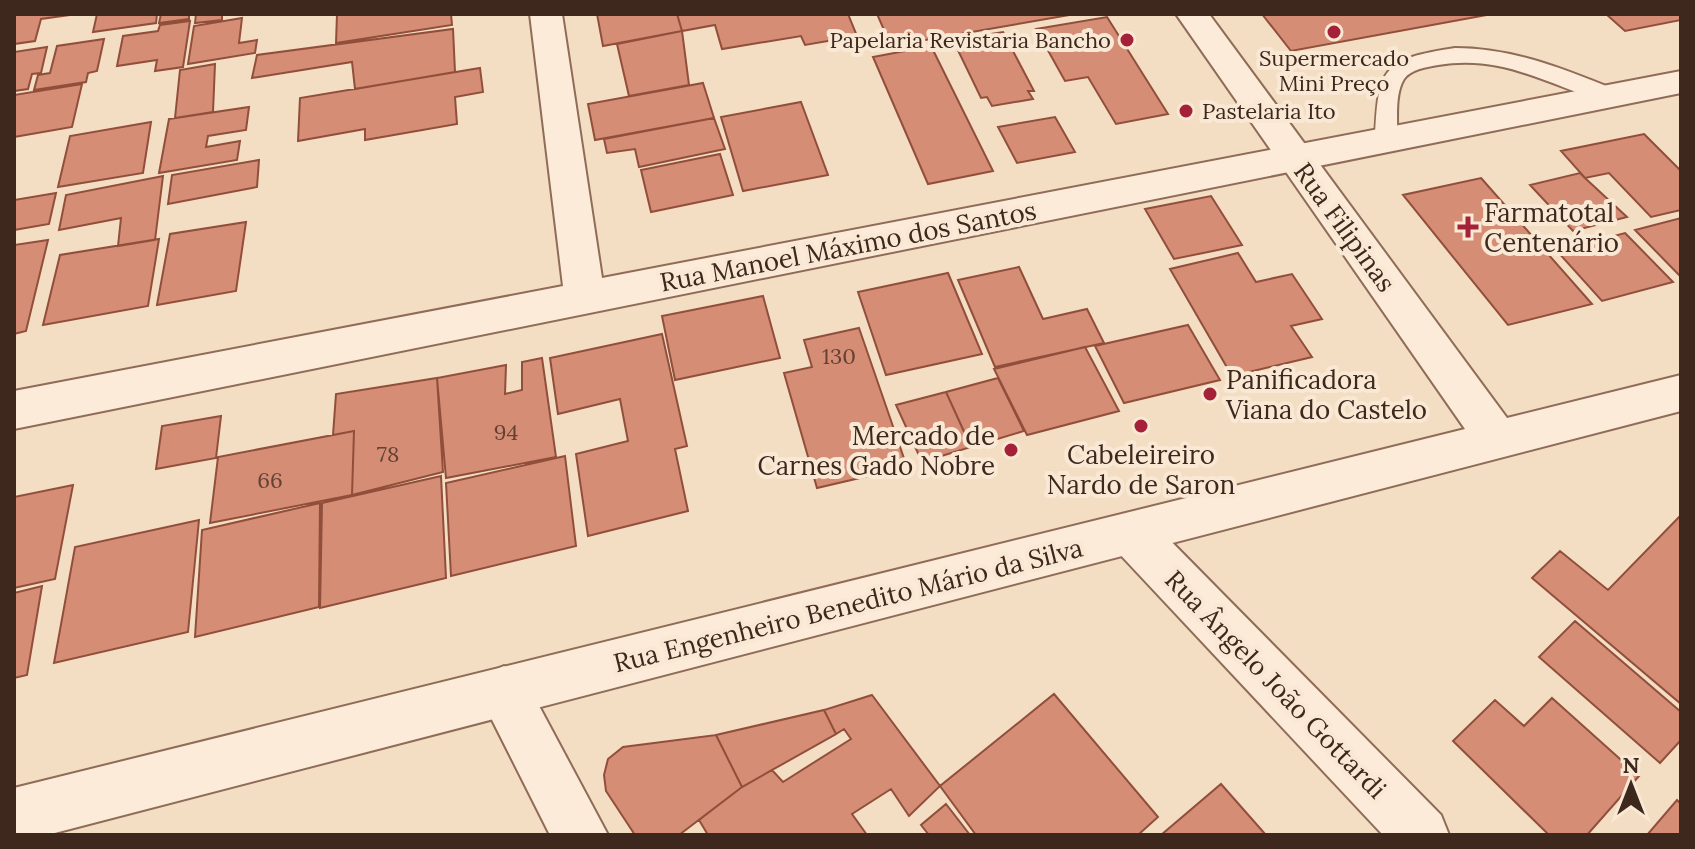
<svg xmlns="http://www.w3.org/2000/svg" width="1695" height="849" font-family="Lora,serif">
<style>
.building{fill:#d58d75;stroke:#914f3b;stroke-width:2}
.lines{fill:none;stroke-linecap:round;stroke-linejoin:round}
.service-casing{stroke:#8f6c58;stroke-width:4}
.minor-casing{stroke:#8f6c58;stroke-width:4}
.tertiary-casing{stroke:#8f6c58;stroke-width:4}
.service{fill:#fcebd8;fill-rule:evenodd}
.minor{fill:#fcebd8;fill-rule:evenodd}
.tertiary{fill:#fcebd8;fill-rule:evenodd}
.poi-dot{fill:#a52138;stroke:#f9e8d4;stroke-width:3}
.labels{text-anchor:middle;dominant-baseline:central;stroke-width:8;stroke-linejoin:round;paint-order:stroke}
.far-poi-label{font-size:22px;fill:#3e281d;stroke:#f9e8d4;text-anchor:end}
.number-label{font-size:22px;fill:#644133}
.poi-label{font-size:26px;fill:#3e281d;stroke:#f9e8d4;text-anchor:start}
.street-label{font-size:26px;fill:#3e281d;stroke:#f9e8d4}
</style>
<rect width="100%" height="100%" fill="#f3ddc3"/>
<path class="building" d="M14,14H77L41,19L35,41L14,44Z
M97,14H157L156,23L93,32Z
M161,14H189V19L159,23Z
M196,14H222V20L195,23Z
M337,14H451L452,25L336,43Z
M597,14H677L682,31L603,46Z
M677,14H848L857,36L805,45L801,36L722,49L715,25L682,31Z
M877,14H1075L891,46Z
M1262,14H1492L1291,51Z
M1606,14H1681V20L1625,31Z
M1107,17L1168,114L1116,124L1088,77L1065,81L1036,29Z
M242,18L239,43L257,40L255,53L188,64L194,26Z
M190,21L183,67L155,71L157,60L117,66L123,36L158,31L160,25Z
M453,29L455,72L355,89L352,62L252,78L257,55Z
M682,31L689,85L629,96L617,44Z
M1003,32L1034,91H1028L1033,99L992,106L987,97L981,98L953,40Z
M104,39L97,71L88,73L86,82L34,90L38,75L50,73L57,46Z
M931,46L993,171L928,184L873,57Z
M47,47L41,73L32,74L28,89L14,91V52Z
M215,64L213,112L175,118L180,70Z
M480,68L483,92L455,97L457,124L365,140V129L298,141L300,98Z
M703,83L714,118L595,140L588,104Z
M82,84L72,127L14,137V95Z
M801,102L828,175L743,191L721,117Z
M249,107L246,130L208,136L206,147L240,141L237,160L159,173L169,119Z
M1055,117L1075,152L1017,163L998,127Z
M714,118L725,149L639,167L635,149L607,153L604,139Z
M151,122L143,173L58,187L70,136Z
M1644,134L1681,171V210L1651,217L1609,173L1585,178L1561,151Z
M720,154L733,195L651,212L641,170Z
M259,160L257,187L168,204L172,175Z
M1580,173L1585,178L1627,217L1573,231L1530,185Z
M163,176L155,240L118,246L121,218L59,230L66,195Z
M1481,178L1592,304L1508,325L1403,195Z
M56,193L49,224L14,230V200Z
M1211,196L1242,245L1174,259L1145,209Z
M1681,218V277L1635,230Z
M246,222L236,291L157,305L170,234Z
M1625,233L1673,282L1602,301L1557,251Z
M159,239L148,306L43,325L60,255Z
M48,240L26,331L14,334V245Z
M1238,253L1256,282L1292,274L1322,319L1291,326L1312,357L1232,376L1170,269Z
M1019,267L1043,319L1087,309L1104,343L995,367L958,280Z
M948,273L982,354L886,375L858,292Z
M763,296L780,358L675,380L662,316Z
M1188,325L1220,380L1124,403L1095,346Z
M859,328L907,467L817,488L784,373L812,367L804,340Z
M662,334L687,446L675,449L688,511L588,536L576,454L628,441L620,399L558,414L550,358Z
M1085,347L1119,411L1027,435L994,369Z
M542,358L556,457L446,478L437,378L506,365L505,394L522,390V362Z
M437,378L443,472L352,495L354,431L333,435L336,394Z
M998,378L1024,431L971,447L946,392Z
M946,392L971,447L922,462L896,405Z
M221,416L216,458L156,469L162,426Z
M354,431L352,495L210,523L218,457Z
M565,456L576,546L451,576L446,483Z
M441,476L446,578L320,608L322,503Z
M73,485L55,579L14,588V497Z
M320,503L319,607L195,637L202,530Z
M1681,515V704L1532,578L1560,551L1608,590Z
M199,520L188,632L54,663L75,547Z
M42,586L27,675L14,678V593Z
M1575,621L1681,712V740L1660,763L1539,657Z
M1054,694L1158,817L1138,835H976L940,786Z
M872,695L940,786L909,816L891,789L852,814L867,835H708L699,820L742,787L772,770L783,782L851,739L844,729L836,734L824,710Z
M1552,698L1639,776L1587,835H1549L1453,741L1495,700L1524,726Z
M824,710L836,734L742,787L716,735Z
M716,735L742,787L679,835H635L606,791L604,775L608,759L623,747Z
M1221,784L1266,835H1161Z
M1677,800L1681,804V835H1647Z
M946,804L970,835H929L921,825Z"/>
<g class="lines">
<g class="service-casing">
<path id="service" d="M1455,48C1513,48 1564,69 1618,91L1621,96L1618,101L1610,103C1548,86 1506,54 1438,65C1427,67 1411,69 1404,79C1394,95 1398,122 1397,140L1394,146H1378L1375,140C1378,68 1382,59 1455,48Z"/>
</g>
<g class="minor-casing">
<path id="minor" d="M530,14H562L602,278L1681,71V93L14,429V391L563,286Z
M1132,512L1149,519L1441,815L1449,835H1383L1115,549L1108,534L1115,519Z
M504,666L522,674L608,835H550L478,692L486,674Z"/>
</g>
<g class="tertiary-casing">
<path id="tertiary" d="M1176,14H1209L1507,418L1681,375V411L47,835H14V788L1465,429Z"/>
</g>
<use href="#service" class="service"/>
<use href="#minor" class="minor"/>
<use href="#tertiary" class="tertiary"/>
</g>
<g class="poi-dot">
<circle cx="1334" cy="32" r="8"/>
<circle cx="1127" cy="40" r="8"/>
<circle cx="1186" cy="111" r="8"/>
<path d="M1464 215h8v8h8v8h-8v8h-8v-8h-8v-8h8z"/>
<circle cx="1210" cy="394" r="8"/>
<circle cx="1141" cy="426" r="8"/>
<circle cx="1011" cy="450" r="8"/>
</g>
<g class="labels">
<g class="far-poi-label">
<text x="1111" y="40">Papelaria Revistaria Bancho</text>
<text x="1334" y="58" text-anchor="middle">Supermercado<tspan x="1334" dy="25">Mini Preço</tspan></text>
<text x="1202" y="111" text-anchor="start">Pastelaria Ito</text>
</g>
<g class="number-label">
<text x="839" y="356">130</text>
<text x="506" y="432">94</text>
<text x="388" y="454">78</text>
<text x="270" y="480">66</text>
</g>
<g class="poi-label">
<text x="1484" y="212">Farmatotal<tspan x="1484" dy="30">Centenário</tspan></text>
<text x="1226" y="379">Panificadora<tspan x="1226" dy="30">Viana do Castelo</tspan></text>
<text x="995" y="435" text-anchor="end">Mercado de<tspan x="995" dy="30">Carnes Gado Nobre</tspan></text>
<text x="1141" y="454" text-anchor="middle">Cabeleireiro<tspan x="1141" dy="30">Nardo de Saron</tspan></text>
</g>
<g class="street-label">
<text transform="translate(1345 227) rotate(54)">Rua Filipinas</text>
<text transform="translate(848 246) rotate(-11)">Rua Manoel Máximo dos Santos</text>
<text transform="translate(848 605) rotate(-14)">Rua Engenheiro Benedito Mário da Silva</text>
<text transform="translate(1276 684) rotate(46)">Rua Ângelo João Gottardi</text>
</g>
</g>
<rect width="1695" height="849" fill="none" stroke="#3e281d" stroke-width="32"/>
<g transform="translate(1631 785)" stroke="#f9e8d4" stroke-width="6" paint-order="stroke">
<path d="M0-6L14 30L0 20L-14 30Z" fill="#3e281d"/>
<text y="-12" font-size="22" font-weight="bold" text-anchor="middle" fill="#3e281d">N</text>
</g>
</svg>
